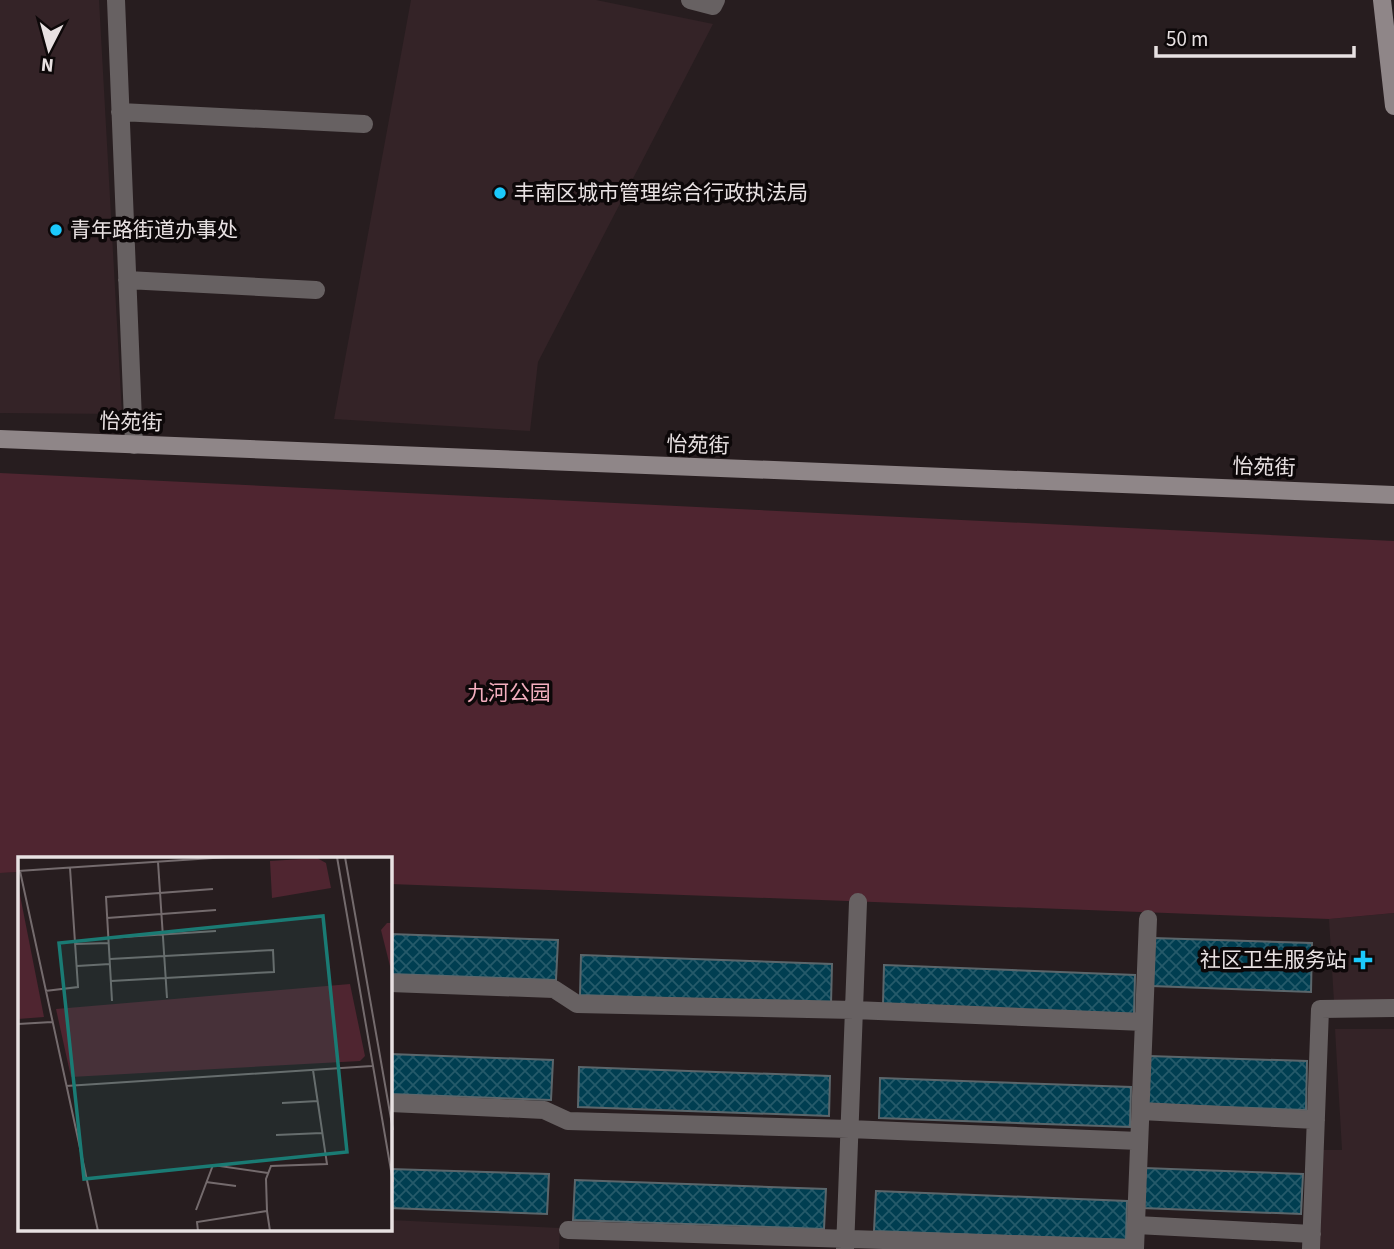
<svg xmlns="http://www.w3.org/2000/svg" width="1394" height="1249" font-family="'Source Sans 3','Noto Sans SC',sans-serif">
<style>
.built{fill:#342327}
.park{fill:#4f2530}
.building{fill:url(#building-cross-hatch);stroke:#5b666b;stroke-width:2}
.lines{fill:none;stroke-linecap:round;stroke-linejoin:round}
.street{stroke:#676162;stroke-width:18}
.secondary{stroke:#8f8688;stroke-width:18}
.poi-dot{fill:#1bc9fc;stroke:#0d0809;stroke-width:2.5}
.labels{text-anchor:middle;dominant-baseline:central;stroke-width:7;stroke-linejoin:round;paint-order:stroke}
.poi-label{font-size:21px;fill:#e8e1e2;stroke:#0d0809;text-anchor:start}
.street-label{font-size:21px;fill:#e8e1e2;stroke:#0d0809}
.park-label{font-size:21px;fill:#f3aebe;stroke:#0d0809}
.inset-road{fill:none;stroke:#746b6d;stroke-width:2}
.view{fill:#1a7b74;fill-opacity:0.15;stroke:#1a7b74;stroke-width:3.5}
.inset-edge{fill:none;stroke:#e8e1e2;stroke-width:3.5}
</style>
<defs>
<pattern id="building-cross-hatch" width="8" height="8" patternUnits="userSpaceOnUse" patternTransform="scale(1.75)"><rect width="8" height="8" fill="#003e51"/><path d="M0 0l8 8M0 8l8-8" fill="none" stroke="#255a6a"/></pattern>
</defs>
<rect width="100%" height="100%" fill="#271d1f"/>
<path class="built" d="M0,0H99L122,414L0,413Z
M411,0H596L713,24L538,362L530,431L334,419Z
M19,872V1230H390V1220L560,1228L559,1249H0V873Z
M1394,913V1001L1334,1002L1329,919Z
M1335,1029H1394V1249H1315L1317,1150H1342Z"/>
<path class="park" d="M0,473L1394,541V913L1329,919L390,884V859H19V872L0,873Z"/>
<path class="building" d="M390,934L558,940L556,980L390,974Z
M1153,938L1312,943L1311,992L1152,986Z
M581,955L832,964L831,1004L580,995Z
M884,965L1135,975L1134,1014L883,1005Z
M390,1054L553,1060L551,1100L390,1094Z
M1148,1056L1307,1061L1306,1110L1147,1104Z
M579,1067L830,1076L829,1116L578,1107Z
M880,1078L1131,1087L1130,1127L879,1118Z
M1144,1168L1303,1174L1301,1214L1142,1208Z
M390,1169L549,1174L547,1214L390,1208Z
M575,1180L826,1189L824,1229L573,1220Z
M876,1191L1127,1201L1126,1240L874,1231Z"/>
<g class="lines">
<path class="street" d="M116,0L134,445
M690,0L713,6L716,0
M120,112L364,124
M127,280L316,290
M390,983L554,989L577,1004L854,1010L1144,1022
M390,1103L544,1110L568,1121L849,1129L1139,1141
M1141,1111L1316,1120
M1136,1225L1312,1234
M568,1230L1135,1248
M845,1249L858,902
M1135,1249L1148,919
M1311,1249L1320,1009L1394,1008"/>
<path class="secondary" d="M1382,0L1394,106
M0,439L1394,495"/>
</g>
<g class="poi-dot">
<circle cx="500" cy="193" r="7"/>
<circle cx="56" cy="230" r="7"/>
<path d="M1359.5 949.5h7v7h7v7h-7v7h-7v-7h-7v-7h7z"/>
</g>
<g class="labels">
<g class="poi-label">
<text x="514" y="193">丰南区城市管理综合行政执法局</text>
<text x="70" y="230">青年路街道办事处</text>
<text x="1347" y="960" text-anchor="end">社区卫生服务站</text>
</g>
<g class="street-label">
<text transform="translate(131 422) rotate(2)">怡苑街</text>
<text transform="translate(698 445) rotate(2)">怡苑街</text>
<text transform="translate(1264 467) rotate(2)">怡苑街</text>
</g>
<g class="park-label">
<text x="509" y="693">九河公园</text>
</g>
</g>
<g transform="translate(18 857)">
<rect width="374" height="374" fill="#271d1f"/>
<path d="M299,1L308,6L313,31L254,41L252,4ZM0,28L26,160L0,162ZM332,127L347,199L342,204L53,220L38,152Z" fill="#4f2530"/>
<path d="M369,66H374V117L363,73Z" fill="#4f2530"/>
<path class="inset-road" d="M319,0L375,325M327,0L375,273M140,5L149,141M0,14L210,0M2,14L80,374M89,61L198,53M90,81L198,74M57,87L91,86M92,102L255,93L256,115L93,124M59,109L92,107M27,134L60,130L52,11M94,144L88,40L195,32M0,167L34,165M48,229L354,209M264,246L300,244M258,278L304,276M188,325L218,329M178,353L195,308L250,316M249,354L248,322L253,309L309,307L295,213M180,374L179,365L249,354L252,374"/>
<path class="view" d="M305,59L329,295L66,322L41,86Z"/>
<rect width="374" height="374" class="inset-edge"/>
</g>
<g transform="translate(49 49) rotate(186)" stroke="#0d0809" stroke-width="5" paint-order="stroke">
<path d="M0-5L12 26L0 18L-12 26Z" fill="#e8e1e2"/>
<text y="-10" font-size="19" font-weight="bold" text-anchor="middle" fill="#e8e1e2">N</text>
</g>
<path d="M1156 46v10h198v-10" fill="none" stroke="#e8e1e2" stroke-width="3.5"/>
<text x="1166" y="46" font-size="21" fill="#e8e1e2" stroke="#0d0809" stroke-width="5" paint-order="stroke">50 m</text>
</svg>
